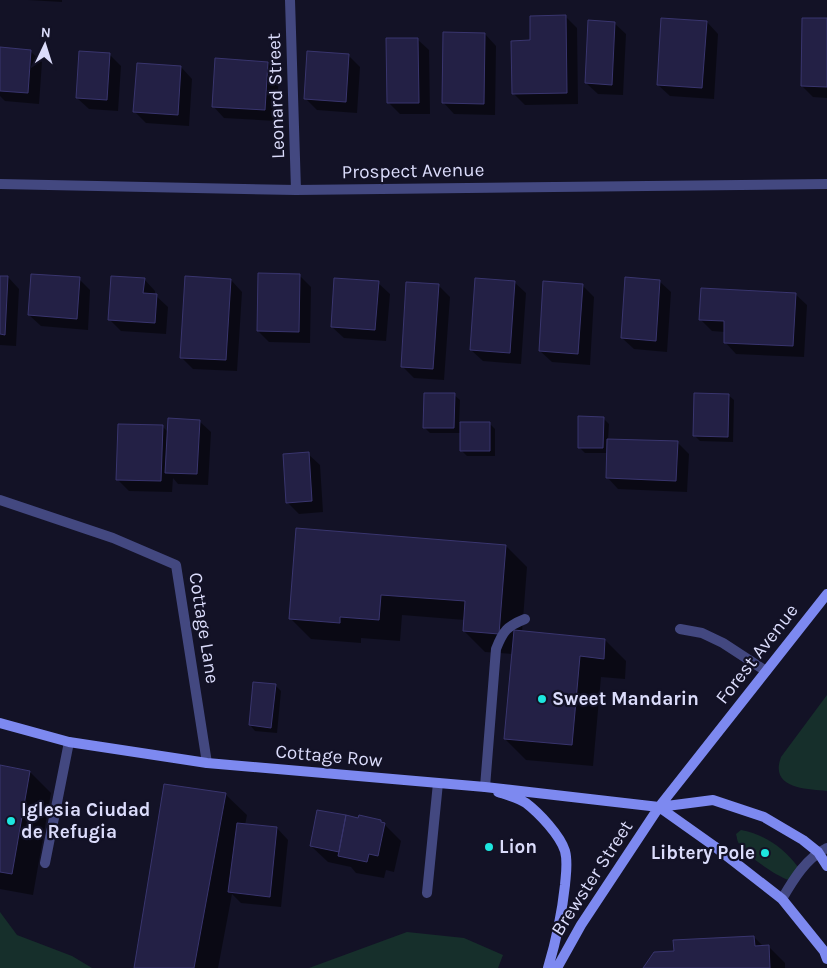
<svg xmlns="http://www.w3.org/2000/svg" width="827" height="968" font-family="Karla,sans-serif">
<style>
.green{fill:#162f2b}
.shadow{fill:#0007}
.building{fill:#232045;stroke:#39356e}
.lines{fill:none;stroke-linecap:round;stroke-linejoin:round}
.lane{stroke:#434880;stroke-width:10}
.street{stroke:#434880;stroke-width:10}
.secondary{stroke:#7d89f0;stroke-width:10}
.poi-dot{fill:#1de6df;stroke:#131226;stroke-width:2}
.labels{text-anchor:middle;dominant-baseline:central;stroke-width:4.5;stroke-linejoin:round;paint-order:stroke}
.street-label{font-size:19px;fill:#dbdcfb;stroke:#131226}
.poi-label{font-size:19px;font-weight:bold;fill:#dbdcfb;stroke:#131226;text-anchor:start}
</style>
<rect width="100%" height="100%" fill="#131226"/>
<path class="green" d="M827,695V791C807,789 769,789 781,757Z
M741,830C764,834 784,848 798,867L789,880C776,876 745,855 738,842C737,840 737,837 736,834Z
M0,912L17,935L72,956L92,968H0Z
M407,932L464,938L503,955L498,968H309Z"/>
<path class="shadow" d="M28,0H62V2Z
M565,16L577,28L578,104L525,105L513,93L532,42Z
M827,19V98L813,97L802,86Z
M707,22L718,34L714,99L670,96L658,85Z
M614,23L626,34L623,95L598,94L586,83Z
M485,34L496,46L495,115L454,114L443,102Z
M417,39L429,50L430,114H400L389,103Z
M0,49L30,51L42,62L39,104L5,101L0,96Z
M109,54L121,66L118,111L89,109L77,98Z
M348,55L360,67L357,113L317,110L305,98Z
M268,63L279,75L276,121L224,118L213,106Z
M181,67L192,79L189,126L146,123L134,111Z
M300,276L311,287L310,343L269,342L258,331Z
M0,277H8L19,289L16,346L0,345Z
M79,279L90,290L88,330L41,326L29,315Z
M144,279L155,291V295L168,307L166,334L121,331L109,319Z
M231,280L242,292L237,371L193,369L181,357Z
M659,281L671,292L667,352L634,349L622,338Z
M514,282L526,293L521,364L483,361L471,350Z
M378,283L390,294L386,341L344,338L332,327Z
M438,285L450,297L444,380L414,378L403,367Z
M582,285L594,297L590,365L552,362L540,351Z
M795,294L807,305L804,357L736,354L725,342V332L712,331L701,320Z
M454,395L460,400L459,423H489L495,429V456H467L462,451V433H430L424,427Z
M728,395L734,400L733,442L700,441L694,435Z
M603,418L609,424L608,440L677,442L689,454L687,492L618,489L607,477L608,453H585L579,447Z
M199,421L211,432L208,485L178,484L173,478L172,492L129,491L118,480L162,426L168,432Z
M308,454L320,465L323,512L299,514L287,502Z
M506,546L527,567L522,632L605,640L626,661L625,679L601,677L593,766L526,760L505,739L513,654L485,652L464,631L465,620L402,615L400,641L361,638V643L311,639L290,618Z
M275,685L281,691L277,733L255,731L250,725Z
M0,766L30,772L51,793L33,895L0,889Z
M225,794L247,815L245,825L277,828L288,840L281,907L241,903L232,894L218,968H135Z
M359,820L381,821L401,841L394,872L386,870L384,878L356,873L351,867L328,862L311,846Z
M754,937L764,947H769L785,963V968H644L675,953Z"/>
<path class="building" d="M566,15L567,93L512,94L511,41L530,40V16Z
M661,18L707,21L702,88L657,85Z
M802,18H827V87L801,86Z
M588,20L615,22L612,85L585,83Z
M443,32L485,33L484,104L442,103Z
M386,38H418L419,103H387Z
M0,47L31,50L28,93L0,91Z
M79,51L110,53L107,100L76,98Z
M307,51L349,54L346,102L304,99Z
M215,58L268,62L265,110L212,107Z
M137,63L181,66L178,115L133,112Z
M258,273L300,274L299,332L257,331Z
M31,274L80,277L77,319L28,315Z
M0,276H8L5,335L0,334Z
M111,276L145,278L143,293L157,294L155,323L108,320Z
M185,276L231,279L226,360L180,358Z
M625,277L660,280L656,341L621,338Z
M334,278L379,281L375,330L331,327Z
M475,278L515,281L510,353L470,350Z
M543,281L583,284L578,354L539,351Z
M406,282L439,284L433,369L401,367Z
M701,288L796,293L793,346L724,343V321L699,320Z
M424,393H455L454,428H423Z
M694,393L729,394L728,437L693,436Z
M578,416L604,417L603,448H578Z
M168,418L200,420L197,474L165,473Z
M460,422H490V451H460Z
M118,424L163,425L161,481L116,480Z
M607,439L678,441L676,481L606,478Z
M309,452L312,501L286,503L283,454Z
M296,528L506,545L499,634L463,631L465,601L381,595L379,620L340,617V623L289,619Z
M514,630L605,639L604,659L580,656L572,745L504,739Z
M253,682L276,684L271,728L249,725Z
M0,765L30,771L12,874L0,872Z
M164,784L226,793L194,968H134Z
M317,810L346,815L339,852L310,846Z
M346,815L358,818L359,815L381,820V822L385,823L378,856L369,854L367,862L338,856Z
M237,823L277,827L270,897L228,892Z
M754,936L755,946L769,945L770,968H643L654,952L674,951L673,940Z"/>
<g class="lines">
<path class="lane" d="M680,629L702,633L723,643L766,671
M485,787L496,649C503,631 507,626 525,619
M45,863L69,742
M427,893L438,783"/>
<path class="street" d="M290,0L296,190
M0,184L296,190L827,184
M0,500L113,538L176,565L207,763
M782,899C793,880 806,858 827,848"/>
<path class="secondary" d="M0,723L69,742L207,763L485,787L659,807L713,800L764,817L803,840L818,852L827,866
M498,792C507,795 518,798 526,803C539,813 560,835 565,851C568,862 566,873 565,885C562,913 556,941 548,968
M659,807L714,846L782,899L824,951L827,959
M557,968L581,925L659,807L827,594"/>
</g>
<g class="poi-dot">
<circle cx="542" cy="699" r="5"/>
<circle cx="11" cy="821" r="5"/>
<circle cx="489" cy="847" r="5"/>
<circle cx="765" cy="853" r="5"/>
</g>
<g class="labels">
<g class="street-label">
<text transform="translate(276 96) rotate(-92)">Leonard Street</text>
<text transform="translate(413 171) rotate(-1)">Prospect Avenue</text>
<text transform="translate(204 628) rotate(81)">Cottage Lane</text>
<text transform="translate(757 654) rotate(-52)">Forest Avenue</text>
<text transform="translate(329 756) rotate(5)">Cottage Row</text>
<text transform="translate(592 878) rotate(-57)">Brewster Street</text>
</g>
<g class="poi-label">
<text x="552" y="699">Sweet Mandarin</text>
<text x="21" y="810">Iglesia Ciudad<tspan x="21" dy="22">de Refugia</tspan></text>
<text x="499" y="847">Lion</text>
<text x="755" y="853" text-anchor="end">Libtery Pole</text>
</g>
</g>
<g transform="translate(45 45) rotate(4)" stroke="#131226" stroke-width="4" paint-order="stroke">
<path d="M0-4L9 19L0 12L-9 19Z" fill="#dbdcfb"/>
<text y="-8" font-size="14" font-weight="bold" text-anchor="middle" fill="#dbdcfb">N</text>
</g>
</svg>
